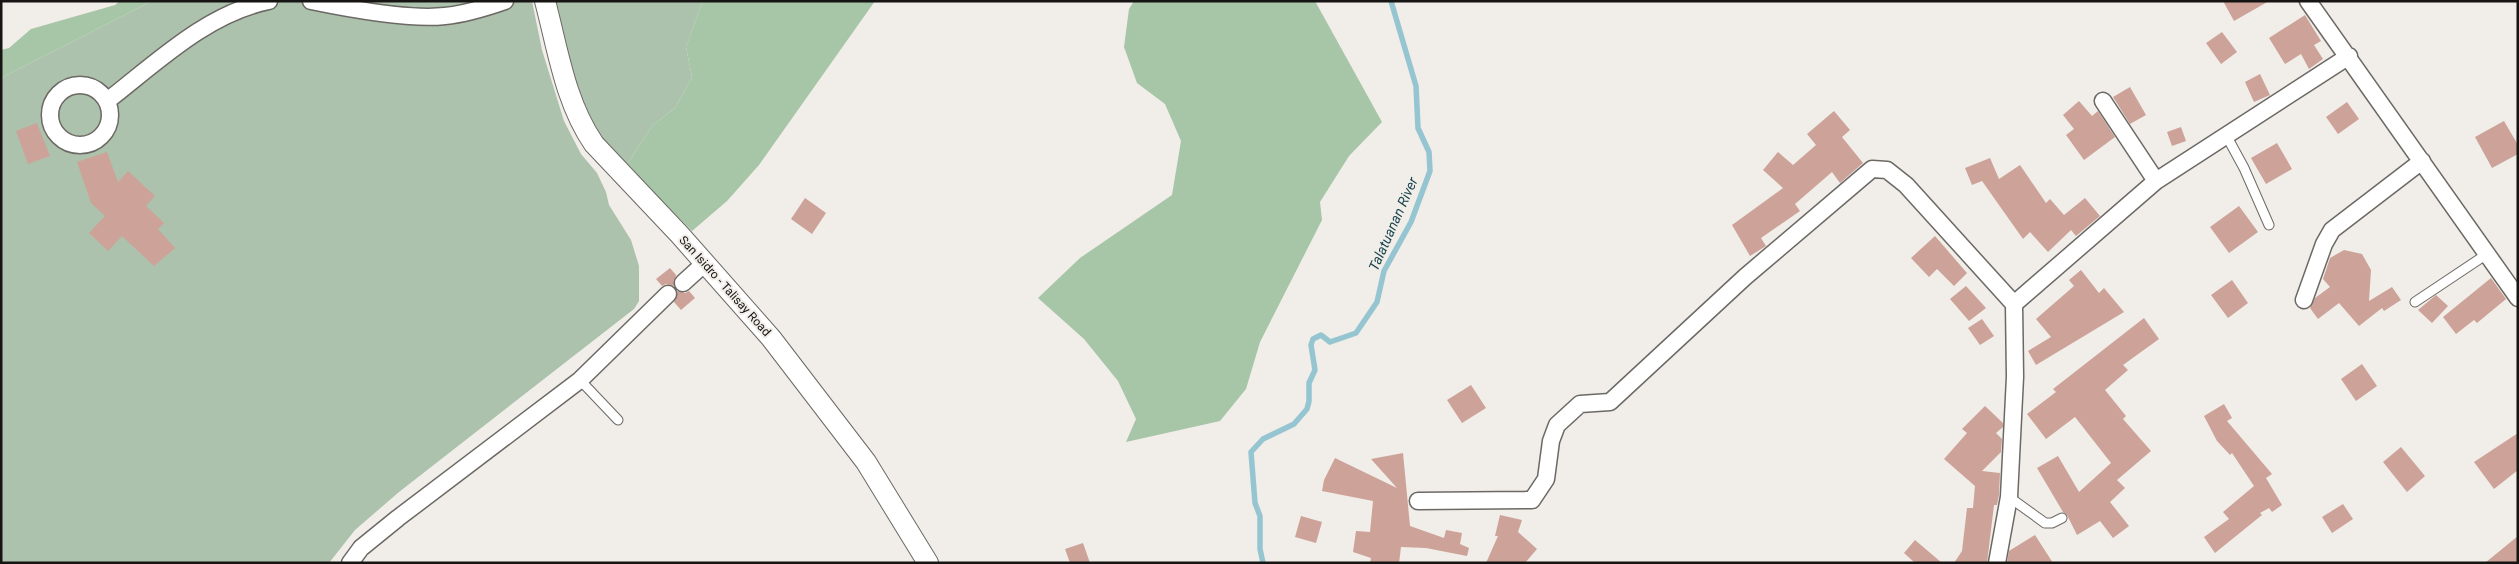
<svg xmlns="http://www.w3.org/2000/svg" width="2519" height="564" font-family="Roboto,sans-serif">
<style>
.green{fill:#acc2ac}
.forest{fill:#a7c5a7}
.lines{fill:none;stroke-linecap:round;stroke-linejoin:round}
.stream{stroke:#96c5d2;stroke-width:5.5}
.building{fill:#cda298}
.service-casing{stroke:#6c6965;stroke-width:11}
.minor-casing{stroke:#6c6965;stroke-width:19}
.tertiary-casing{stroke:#6c6965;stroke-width:22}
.service{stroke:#fff;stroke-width:9}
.minor{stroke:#fff;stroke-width:16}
.tertiary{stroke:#fff;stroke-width:20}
.labels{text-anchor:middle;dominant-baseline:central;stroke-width:4;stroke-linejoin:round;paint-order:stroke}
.street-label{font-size:12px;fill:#161513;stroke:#f1ede8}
.water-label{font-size:14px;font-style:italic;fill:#19444e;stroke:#f1ede8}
</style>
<rect width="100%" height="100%" fill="#f1ede8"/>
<path class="green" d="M152,1H532L542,50L564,121L581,154L597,173L606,192L609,205L631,240L639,266V301L634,309L399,492L355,530L329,563H1V78Z
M554,1H705L702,3L686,47L692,77L675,108L652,126L626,166L609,151L578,99Z"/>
<path class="forest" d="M120,1H152L1,78V50L9,48L31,29L115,5Z
M705,1H875L759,165L727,201L692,231L626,166L652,126L675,108L692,77L686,47L702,3Z
M1134,1H1315L1382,122L1349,156L1320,202L1322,220L1260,342L1246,389L1220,421L1126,442L1136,419L1118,381L1084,339L1038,298L1080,258L1172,195L1181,141L1165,104L1137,83L1124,47L1129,9Z"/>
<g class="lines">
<path class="stream" d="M1263,563L1260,549V516L1255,503L1251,452L1263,439L1294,424L1307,409L1309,401V383L1315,370L1311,345L1313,339L1321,335L1330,342L1356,333L1377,302L1384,271L1411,222L1430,171L1429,152L1418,128L1416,86L1391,1"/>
</g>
<path class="building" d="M2223,1H2269L2234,21Z
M2305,15L2321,41L2314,45L2323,59L2309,69L2301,54L2285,64L2269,38Z
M2222,32L2237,52L2221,64L2206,43Z
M2260,74L2270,95L2254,102L2245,82Z
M2130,87L2146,115L2130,124L2113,97Z
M2079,101L2092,116L2098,111L2115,137L2084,160L2066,135L2074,129L2063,115Z
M2347,102L2359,119L2338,134L2326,117Z
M1834,111L1850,130L1842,137L1863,163L1840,183L1832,172L1795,204L1800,211L1761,238L1766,246L1750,256L1732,225L1783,188L1763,170L1778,152L1793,165L1816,145L1807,134Z
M2504,121L2518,145V154L2492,168L2475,137Z
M37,123L50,156L28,164L16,131Z
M2181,127L2186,141L2172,146L2167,132Z
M2277,143L2292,169L2266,184L2251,158Z
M107,152L118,182L128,171L155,196L146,206L164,223L158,229L175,248L154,266L122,236L108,251L89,233L105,216L91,203L77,162Z
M1990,158L1999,179L2020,165L2046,203L2050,199L2064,215L2085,198L2100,216L2076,236L2071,230L2048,252L2030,232L2023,239L1982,181L1972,185L1965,168Z
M805,198L826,213L812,234L791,219Z
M2239,206L2258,232L2229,253L2210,227Z
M1935,236L1967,273L1954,286L1937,269L1929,277L1911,258Z
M2344,250L2362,254L2371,270L2369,301L2392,287L2401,300L2384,311L2382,308L2359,326L2339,303L2318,319L2310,308L2315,298L2330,287L2323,279L2330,258Z
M670,268L676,275L674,286L666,284L662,286L656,279Z
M2081,270L2099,293L2104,288L2124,312L2036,365L2028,351L2051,337L2036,319L2074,286L2069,280Z
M2491,278L2506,299L2477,323L2474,320L2456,334L2443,317Z
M2232,280L2248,303L2228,318L2211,295Z
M1966,286L1986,308L1969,321L1950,299Z
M677,291L685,293L689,291L695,298L681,310L674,302Z
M2436,295L2448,306L2432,323L2418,310Z
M2144,318L2159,339L2123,365L2128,370L2105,390L2126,416L2123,419L2151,451L2117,480L2125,488L2110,502L2129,526L2113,538L2100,521L2077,535L2067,515L2063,512L2037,468L2058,456L2079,492L2111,463L2075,417L2046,439L2027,414L2056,392L2053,389Z
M1982,319L1994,336L1980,345L1968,328Z
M2362,364L2377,386L2356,401L2341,379Z
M1471,385L1486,408L1462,423L1447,400Z
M2224,404L2232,418L2227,421L2272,474L2266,478L2282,505L2272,512L2269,508L2260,513L2262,515L2215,553L2204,537L2229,519L2223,512L2254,486L2232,453L2230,455L2217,441L2204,416Z
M1985,406L2003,423V427L1996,433L2002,439L2001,452L1982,471L2000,473L1999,495L1997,505H1994L1987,563H1954L1962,551L1967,508H1973L1975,486L1944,459L1967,433L1962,429Z
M2518,433V470L2494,489L2474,462Z
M2401,447L2425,476L2407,492L2383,462Z
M1403,453L1410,526L1444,538L1446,530L1462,533L1460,544L1469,548L1467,556L1426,548L1401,547L1399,563H1370L1371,558L1353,552L1356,531L1370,532L1373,501L1322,491L1324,480L1335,458L1397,488L1371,459Z
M2343,504L2353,519L2332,533L2322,517Z
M1500,515L1522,520L1518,532L1537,549L1525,563H1486L1498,536H1495Z
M1301,516L1322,522L1316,543L1295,537Z
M2035,535L2053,563H2007L2009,551Z
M2518,536V563H2485Z
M1915,540L1942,563H1915L1904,553Z
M1083,543L1090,563H1070L1065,549Z"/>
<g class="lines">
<g class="service-casing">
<path id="service" d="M2226,135L2244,168L2269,225
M2415,302L2487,254
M580,380L618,420
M2009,497L2045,523H2052L2062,518"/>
</g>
<g class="minor-casing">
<path id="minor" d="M311,1C345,8 411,20 445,16C466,14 485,8 505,1
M2308,1L2518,298
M50 115a30 30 0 1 1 60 0a30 30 0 1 1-60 0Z
M107,101C155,64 207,13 269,1
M2103,101L2156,181
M683,283L705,263
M2304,300L2324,244L2332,230L2422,161
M1418,501L1532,500L1546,479L1551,441L1557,425L1580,404L1610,402L1745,277L1872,169L1887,170L1906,185L2014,304
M350,563L361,548L398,518L580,380L668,294
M1997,563L2009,497L2015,377L2014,304L2156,181L2349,56"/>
</g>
<g class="tertiary-casing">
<path id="tertiary" d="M545,1C558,50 565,102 594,144L680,235L771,338L866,462L928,563"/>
</g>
<use href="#service" class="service"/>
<use href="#minor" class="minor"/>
<use href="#tertiary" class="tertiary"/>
</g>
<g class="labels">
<g class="street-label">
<text transform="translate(725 286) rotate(48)">San Isidro - Talisay Road</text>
</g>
<g class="water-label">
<text transform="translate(1393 224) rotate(-66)">Talatuanan River</text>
</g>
</g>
<rect width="2519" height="564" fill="none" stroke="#161513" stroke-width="5"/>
</svg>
